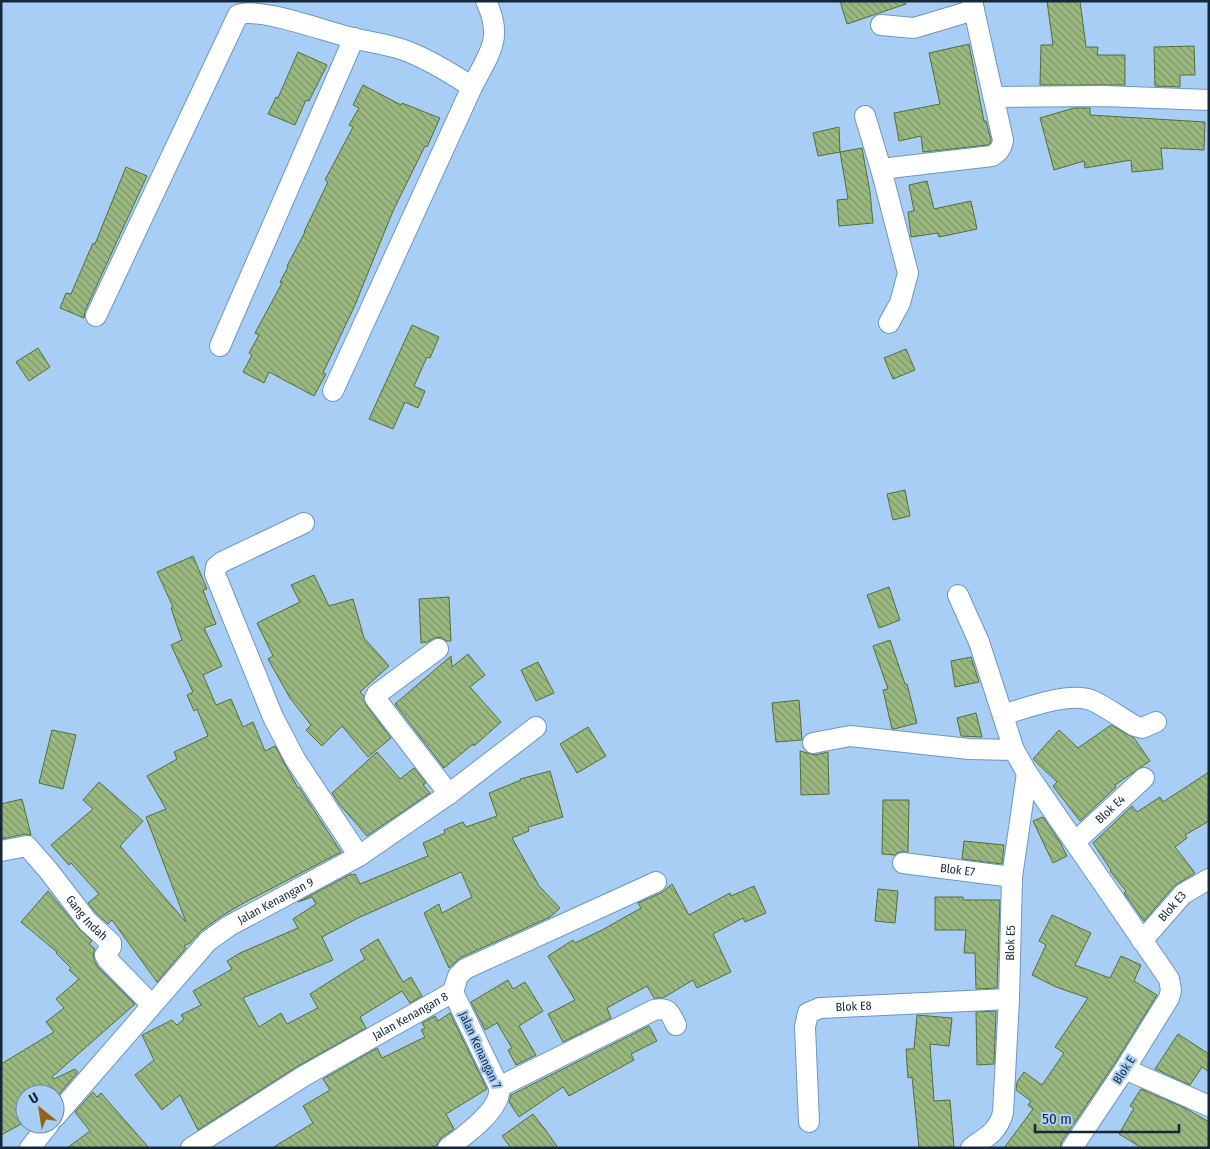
<svg xmlns="http://www.w3.org/2000/svg" width="1210" height="1149" font-family="'Fira Sans Condensed',sans-serif">
<style>
.building{fill:url(#building-back-hatch);stroke:#546e38}
.lines{fill:none;stroke-linecap:round;stroke-linejoin:round}
.street-casing{stroke:#6a97c5;stroke-width:22}
.street{stroke:#fff;stroke-width:20}
.labels{text-anchor:middle;dominant-baseline:central;stroke-width:4.5;stroke-linejoin:round;paint-order:stroke}
.street-label{font-size:12px;fill:#15273a;stroke:#a9cef5}
</style>
<defs>
<pattern id="building-back-hatch" width="6" height="6" patternUnits="userSpaceOnUse" patternTransform="scale(1.25)"><rect width="6" height="6" fill="#9ab87f"/><path d="M-1 5l2 2M0 0l6 6M5-1l2 2" fill="none" stroke="#7c9669"/></pattern>
</defs>
<rect width="100%" height="100%" fill="#a9cef5"/>
<path class="building" d="M840,1H905L906,4L847,24Z
M1047,1H1080L1086,47H1098L1097,55H1125V85H1040L1041,45H1053Z
M969,44L984,121H986L991,140L990,143L988,145L923,152L921,136L899,141L894,113L940,104L929,53Z
M1194,46L1195,75H1180V87L1155,86L1154,47Z
M298,52L327,65L309,101L306,100L295,125L268,114L276,97L278,98Z
M363,85L401,105L402,103L440,118L427,147L425,146L393,211L355,305L323,373L326,374L314,396L269,372L264,383L243,372L252,355L249,353L259,335L255,333L282,283L280,282L288,267L287,266L305,232H304L328,182L325,180L353,127L349,125L359,108L353,105Z
M1074,108H1090V115L1205,122L1204,150L1161,148L1163,169L1132,172L1131,160L1085,168L1084,161L1054,170L1040,118Z
M839,127L840,152L818,156L813,133Z
M862,148L870,192L873,223L839,226L837,200L848,199L840,152Z
M126,167L147,176L85,311L84,318L60,308L66,293L71,294L93,243L95,244Z
M927,181L934,209L971,201L977,229L939,237L938,233L911,237L908,212L914,211L909,185Z
M412,325L439,337L430,358L427,357L414,386L425,391L418,408L405,402L393,429L369,419Z
M38,348L50,367L29,381L16,362Z
M906,349L915,370L893,379L884,358Z
M905,490L910,516L893,520L887,494Z
M193,556L207,589L203,590L216,624L204,628L222,666L203,675L216,705L231,699L243,727L253,722L265,751L275,746L298,788L299,787L341,852L242,904L222,916L201,931L190,943L184,946L186,948L157,982L112,920L108,924L97,914L88,903L99,894L71,863L69,865L51,845L93,809L83,800L99,782L143,821L120,846L186,922L146,817L166,809L147,776L177,759L174,752L208,736L197,709L194,711L187,695L193,692L171,645L182,640L171,608L173,607L157,572Z
M314,575L329,606L353,599L364,638L389,666L360,692L364,696L366,705L391,738L368,757L342,726L322,746L306,730L311,725L290,698L268,659L273,656L257,623L300,602L291,585Z
M889,587L900,620L879,628L867,595Z
M449,597L451,641H447L442,638L437,637L427,642L421,643L419,599Z
M890,640L905,684H907L917,723L894,729H892L883,690L888,689L873,646Z
M468,654L485,675L470,687L501,722L474,746L473,744L444,768L395,704L451,656L452,667Z
M971,657L979,682L955,687L951,661Z
M538,662L554,693L536,701L521,670Z
M799,700L802,740L776,742L772,703Z
M976,713L982,737L961,736L957,718Z
M1111,725L1134,738L1150,761L1115,785L1116,787L1080,821L1053,786L1057,782L1033,759L1059,730L1078,748Z
M588,727L606,756L577,773L560,744Z
M52,730L76,735L63,789L39,783Z
M800,751L815,755L828,752L829,794L801,795Z
M377,752L400,779L414,768L426,783L423,785L430,793L367,836L340,805L332,793Z
M550,771L563,817L528,827L529,831L512,838L539,886L560,908L550,917L460,958L449,968L424,913L439,904L442,913L472,897L461,872L358,918L322,937L333,960L243,998L259,1027L281,1013L287,1024L318,1008L310,994L365,959L360,950L378,939L403,982L411,977L422,996L410,1003L402,991L360,1017L366,1028L298,1066L198,1130L180,1095L162,1110L135,1075L154,1060L142,1035L172,1020L177,1025L184,1019L181,1015L201,1005L193,991L232,969L227,961L240,953L298,928L293,919L316,904L312,897L298,902L351,874L352,875L355,874L360,884L428,856L423,843L445,833L444,830L463,822L466,827L497,816L489,793L521,780L520,779Z
M1209,772V821L1185,835L1187,838L1175,847L1195,873L1174,886L1144,921L1124,893L1126,891L1110,871L1111,870L1093,843L1132,806L1137,812L1160,797L1163,802Z
M22,799L31,835L25,834L1,839V804Z
M883,800H909L908,852H899L895,855L882,854Z
M1043,817L1060,842L1067,856L1053,863L1033,821Z
M964,841L1004,845L1002,864L962,859Z
M672,884L689,915L730,893L731,896L754,886L766,913L745,922L743,918L713,934L731,972L697,988L693,980L663,998H654L647,986L607,1008L611,1018L563,1042L548,1014L575,1000L548,956L573,940L575,943L602,930L641,908L638,903L661,893Z
M878,889L898,891L895,923L875,921Z
M48,891L79,929L92,941L89,944L95,949L93,954L94,960L98,967L135,1004L52,1077L54,1079L75,1069L78,1072L55,1099V1094H25V1122L1,1135V1064L54,1032L46,1022L64,1008L56,999L79,979L69,970L71,968L56,953L57,952L21,922Z
M935,897H963V900H1000L997,988L976,989L975,953H964L966,930H935Z
M1052,915L1091,933L1075,965L1110,978L1121,956L1141,965L1134,981L1157,995L1115,1063L1062,1141L1060,1148H1004L1033,1109L1028,1105L1031,1101L1016,1090L1017,1082L1024,1072L1042,1085L1064,1053L1055,1047L1088,998L1056,987L1032,975L1046,945L1039,941Z
M508,980L513,989L525,982L543,1011L519,1026L536,1055L516,1065L508,1050L512,1048L497,1023L485,1030L471,1002Z
M996,1011L994,1064L977,1065L976,1012Z
M450,1013L487,1089L446,1114L454,1129L441,1138L437,1145L431,1148H272L313,1123L303,1106L330,1090L323,1079L377,1048L382,1058L425,1037L421,1030L425,1028L422,1023L435,1016L438,1021Z
M917,1015L952,1018L949,1046L930,1044L934,1101L950,1100L954,1147L919,1148L912,1077L908,1078L906,1049H914Z
M649,1026L657,1041L631,1054L634,1060L569,1096L563,1087L519,1117L509,1102L511,1095Z
M1178,1034L1209,1054V1072L1202,1067L1190,1085L1155,1069Z
M1141,1089L1185,1108L1209,1122V1148H1142L1119,1134L1134,1108L1130,1106Z
M93,1092L97,1097L101,1093L149,1148H67L90,1131L75,1112Z
M533,1114L547,1132L558,1148H511L502,1136Z"/>
<g class="lines">
<g class="street-casing">
<g id="street">
<path d="M881,25L914,28L974,10"/>
<path d="M994,97L1103,96L1209,100"/>
<path d="M865,116L881,169"/>
<path d="M96,316L238,15C259,6 329,33 353,38C372,43 390,44 409,52C431,61 451,73 472,87"/>
<path d="M889,323L900,303L908,273L881,169L992,156C999,152 1002,148 1003,140L972,1"/>
<path d="M220,346L354,38"/>
<path d="M333,391L472,87C489,53 504,39 486,1"/>
<path d="M304,523L222,562L216,567L215,574L273,717L295,759L359,856"/>
<path d="M958,595L979,642L1014,750L1027,773L1169,979L1171,990L1169,998L1125,1069L1072,1148"/>
<path d="M438,649L377,694L375,698L449,794"/>
<path d="M1003,715C1025,708 1068,692 1091,700C1105,706 1121,718 1135,726L1142,728L1156,722"/>
<path d="M813,743L850,736L969,749L1014,750"/>
<path id="s1" d="M1075,842L1144,778"/>
<path id="s2" d="M1,851L27,846L48,870L88,922L111,943V947L105,955L107,959L152,1005"/>
<path id="s3" d="M903,863L1012,877"/>
<path id="s4" d="M1142,941L1183,894L1209,879"/>
<path d="M1125,1069L1209,1106"/>
<path d="M499,1087L654,1010C669,1007 670,1013 676,1025"/>
<path id="s5" d="M55,1117L208,941L229,926L359,856L449,794L536,727"/>
<path id="s6" d="M809,1122L805,1027L808,1013L820,1008L1009,999"/>
<path d="M30,1148L49,1124"/>
<path id="s7" d="M191,1148L304,1076L453,992L458,976L465,969L656,882"/>
<path d="M448,1148C464,1136 503,1109 499,1087L453,992"/>
<path id="s8" d="M971,1148C986,1137 997,1133 1003,1113L1009,999L1012,877L1027,773"/>
</g>
</g>
<use href="#street" class="street"/>
</g>
<g class="labels">
<g class="street-label">
<text stroke="none"><textPath href="#s1" startOffset="48">Blok E4</textPath></text>
<text stroke="none"><textPath href="#s3" startOffset="55">Blok E7</textPath></text>
<text stroke="none"><textPath href="#s5" startOffset="312">Jalan Kenangan 9</textPath></text>
<text stroke="none"><textPath href="#s4" startOffset="46">Blok E3</textPath></text>
<text stroke="none"><textPath href="#s2" startOffset="120">Gang Indah</textPath></text>
<text stroke="none"><textPath href="#s8" startOffset="219">Blok E5</textPath></text>
<text stroke="none"><textPath href="#s6" startOffset="156">Blok E8</textPath></text>
<text stroke="none"><textPath href="#s7" startOffset="256">Jalan Kenangan 8</textPath></text>
<text transform="translate(480 1050) rotate(65)">Jalan Kenangan 7</text>
<text transform="translate(1124 1070) rotate(-57)">Blok E</text>
</g>
</g>
<rect width="1210" height="1149" fill="none" stroke="#15273a" stroke-width="5"/>
<g transform="translate(40 1109) rotate(330)"><circle r="24" fill="#a9cef5" stroke="#6e8baa"/>
<path d="M0-4L9 19L0 12L-9 19Z" fill="#956216"/>
<text y="-8" font-size="14" font-weight="bold" text-anchor="middle" fill="#15273a">U</text>
</g>
<path d="M1035 1124v8h144v-8" fill="none" stroke="#15273a" stroke-width="2.5"/>
<text x="1042" y="1124" font-size="15" fill="#15273a" stroke="#a9cef5" stroke-width="4" paint-order="stroke">50 m</text>
</svg>
